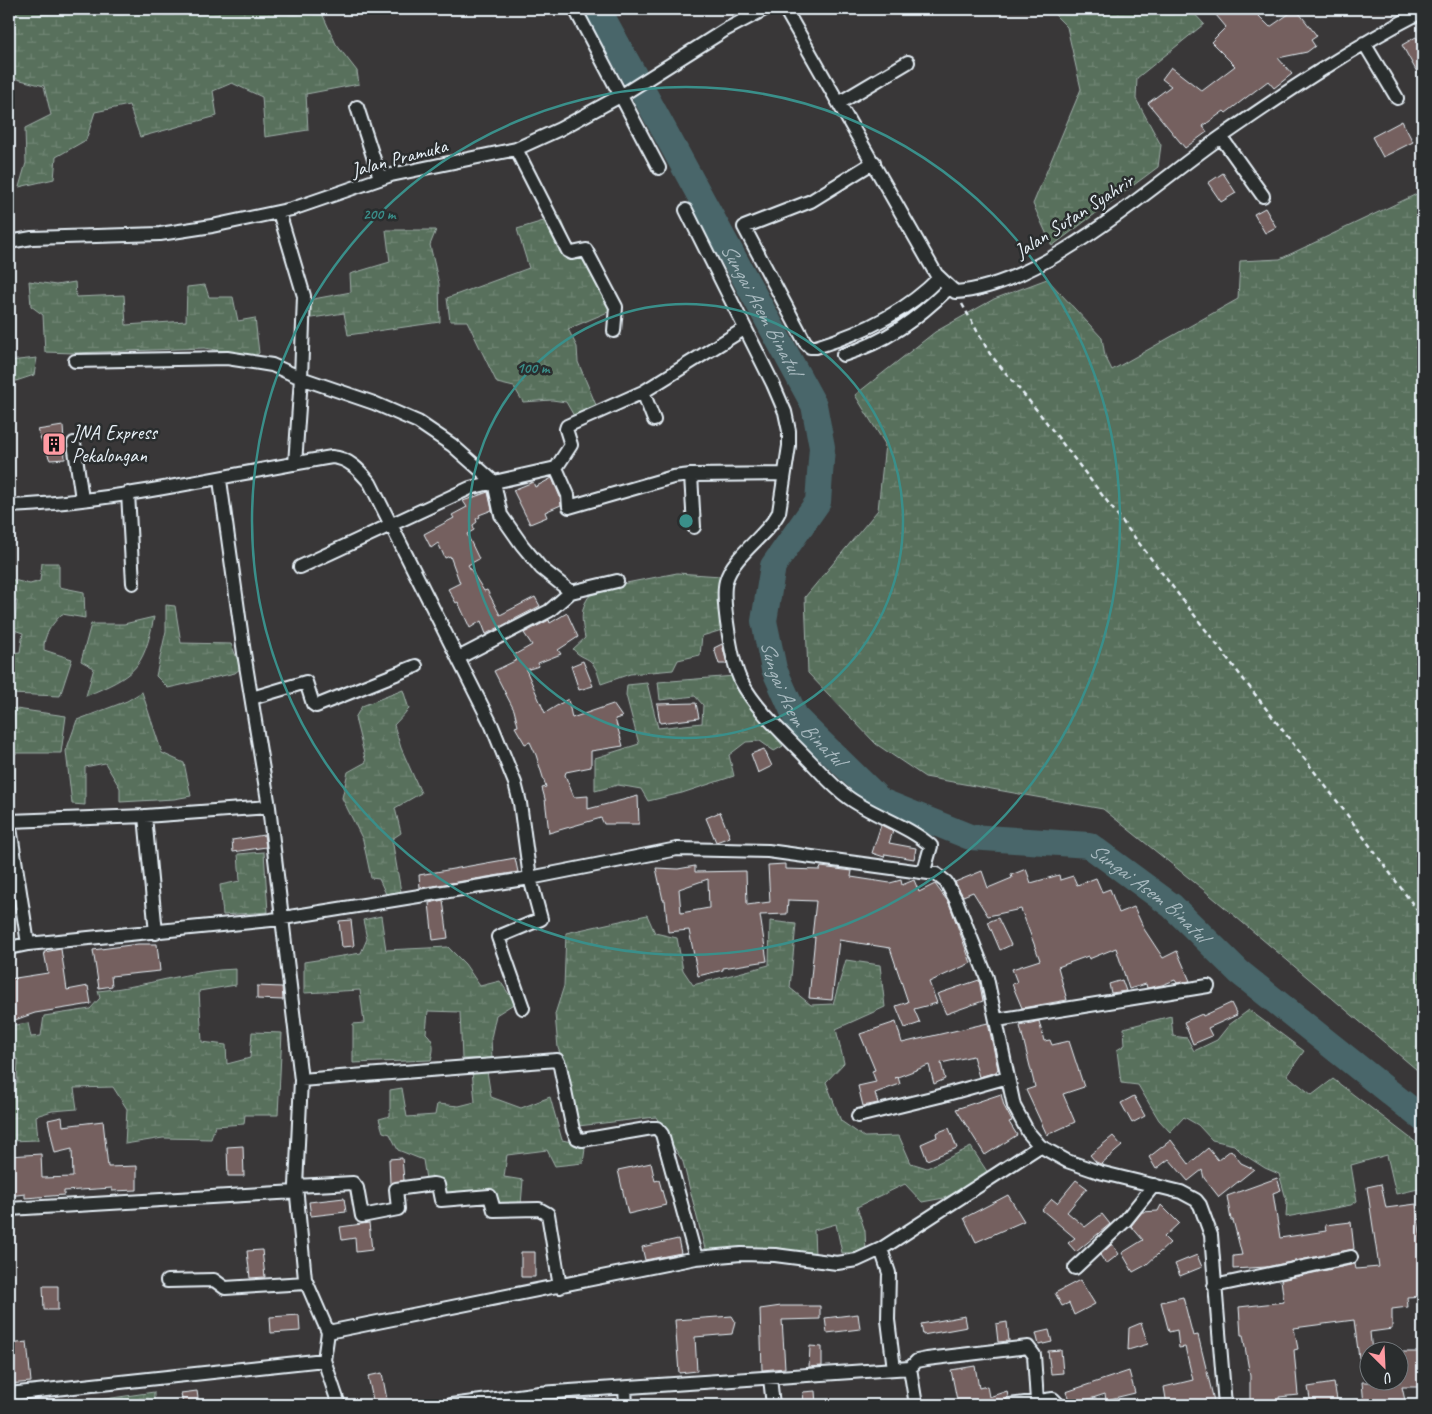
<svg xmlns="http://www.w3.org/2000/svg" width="1432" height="1414" font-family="Caveat,sans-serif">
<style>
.wetland{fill:url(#wetland-marsh);stroke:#a0b0aa}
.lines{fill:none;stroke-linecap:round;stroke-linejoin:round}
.river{stroke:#48666a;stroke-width:26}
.building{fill:#74615e;stroke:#e8f1f8;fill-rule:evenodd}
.street-casing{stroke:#e8f1f8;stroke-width:16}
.path{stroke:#e8f1f8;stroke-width:2.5;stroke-dasharray:5 4;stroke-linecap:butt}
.street{stroke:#2a2d2e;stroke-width:12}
.ring{fill:none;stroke:#3a8f8a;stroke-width:2.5}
.labels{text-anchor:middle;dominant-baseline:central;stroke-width:5;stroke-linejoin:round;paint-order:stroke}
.street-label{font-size:20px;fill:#e8f1f8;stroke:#2a2d2e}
.poi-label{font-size:20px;fill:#e8f1f8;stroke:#2a2d2e;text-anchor:start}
.water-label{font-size:21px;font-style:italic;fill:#a8b9bf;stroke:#2a2d2e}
.centre{fill:#3a8f8a;stroke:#2a2d2e;stroke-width:2.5}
.ring-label{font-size:15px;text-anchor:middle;font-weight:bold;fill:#3a8f8a;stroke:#2a2d2e;stroke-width:5;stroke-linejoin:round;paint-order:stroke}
</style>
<defs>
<pattern id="wetland-marsh" width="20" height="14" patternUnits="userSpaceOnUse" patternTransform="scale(1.25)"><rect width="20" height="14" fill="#58705c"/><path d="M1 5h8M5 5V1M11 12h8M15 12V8" fill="none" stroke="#708574"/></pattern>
</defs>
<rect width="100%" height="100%" fill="#393738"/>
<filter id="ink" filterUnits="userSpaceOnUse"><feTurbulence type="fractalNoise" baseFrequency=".02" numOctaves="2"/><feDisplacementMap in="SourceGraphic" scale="10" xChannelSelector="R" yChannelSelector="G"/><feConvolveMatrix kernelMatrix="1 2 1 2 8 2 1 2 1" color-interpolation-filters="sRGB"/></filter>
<g filter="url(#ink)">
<path class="wetland" d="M9,9H320L336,44L357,71L359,84L306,94L308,130L265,137L262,97L232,83L213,91L217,116L140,137L129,105L95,112L86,140L56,157L54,179L19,187L26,163L25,128L51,115L44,86L9,77Z
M1049,9H1190L1204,24L1137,78L1136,99L1161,145L1158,167L1052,246L1033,204L1081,89L1067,27Z
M1423,191V1075L1204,890L1103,809L925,777L876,744L808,673L805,597L878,510L885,444L855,395L935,332L994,299L1047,279L1102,338L1105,356L1112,370L1238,299L1240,261L1280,259Z
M560,216L573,247L593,251L622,306L568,329L577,347L578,362L596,405L574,416L566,402L552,400L523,402L514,387L497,383L467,321H450L447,298L529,268L517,229Z
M386,230H436L430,245L439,284L440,322L348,335L344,313L306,319L308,300L351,292L350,274L390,262Z
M29,281L56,285L75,282L76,297L124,295L126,325L186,321L187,287L205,285L209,297H233L238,321L255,318L259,353L255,356L204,348L74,353L45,352L43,315L31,306Z
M37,358L34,375L10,383L11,416L9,419V361Z
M42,563H59V587L84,592L85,618L62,614C52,624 43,635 44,650L72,659L60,696L9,694V653L20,652L23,633L14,630L17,601L9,599V579L30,584L40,581Z
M677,573L721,576L717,600L722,630L702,636L700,655L678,660L673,670L630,674L601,684C599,678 597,669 593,664C588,657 580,658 573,649L585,638C581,618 579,604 596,589Z
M166,605L175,606L181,643L231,644L241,668L235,673L168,688L156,676L166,631Z
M154,617C143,671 134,675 86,696L94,668L81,661L91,624H124Z
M735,676L755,711L783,746L774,751L760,741L746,742L729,755L734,776L682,793L648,801L641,789L618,785L595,791V758L639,744L626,695L627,685L647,683L658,728L702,723L703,705L695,696L660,700L658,682Z
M403,690L409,709L394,725L401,748L421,793L395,808L401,833L392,839L401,892L386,894L379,879L371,878L363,840L342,798L348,772L366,762L355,718L362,706Z
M142,692L162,753L184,763L191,796L174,799L120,802V788L105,763L85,767V805L72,804L66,751L77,720L127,701Z
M9,708L66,716L61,753H15V815H9Z
M264,852L268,912L223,915L220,885L240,881L238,854Z
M647,915L655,933L677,938L683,970L693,985L769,965L770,921L796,924L790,988L811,1005L833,1004L846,960L880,965L885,1007L836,1029L844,1063L826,1082L841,1121L864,1137L899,1136L911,1163L927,1168L971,1147L990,1176L944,1198L922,1202L905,1184L857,1207L865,1231L866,1252L842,1253L836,1224L814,1230L815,1255L737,1249H705L683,1162L656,1117L578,1126L565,1066L558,1048L555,1014L564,986L566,933Z
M381,916L386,950L448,947L465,964L480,986L500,981L515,1003L496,1015L491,1038L492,1058L462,1059L460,1012L428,1011L426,1033C435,1041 434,1049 431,1060L353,1063V1024L364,1023L360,990L304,993V962L361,953L367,939L363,920Z
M236,969V985L199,991L202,1042L226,1045L227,1064L250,1058L252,1032L282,1033L278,1115H245L244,1124L215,1126L211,1139L163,1138L125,1144L127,1109L113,1087L74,1088L77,1109L52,1111L36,1116L38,1140L9,1141V1095L12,1094L17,1081L18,1060L9,1052V1026L28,1023L31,1037L41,1036L44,1016L90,1009L100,998L98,991C145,987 190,970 236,969Z
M1249,1010L1304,1051L1287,1075L1312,1095L1333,1079L1422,1147L1423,1188L1396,1194L1387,1155L1351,1165L1357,1201L1351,1205L1286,1217L1287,1202L1279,1174L1265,1168L1243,1154L1234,1145L1212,1140L1198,1125L1184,1117L1170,1132L1159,1120L1138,1085L1121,1083L1117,1050L1125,1045L1124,1028L1171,1016L1173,1036L1187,1038L1194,1051L1217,1040L1229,1025Z
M472,1071H487L491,1097L521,1108L550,1097L562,1140L581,1144L585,1149L583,1163L555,1166L547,1150L507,1155L504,1177L523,1180L521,1205L496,1206L493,1193L446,1195L426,1179L423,1160L398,1150L390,1134L383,1132L379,1119L390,1116V1090L402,1088L407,1117L435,1115L437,1104L459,1106L475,1102Z
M154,1392V1405H88L91,1401Z"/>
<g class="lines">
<path class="river" id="s1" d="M598,9L814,405L822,447L818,502L773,566L764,621L774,669L796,718L881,801L970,837L1089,845L1172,906L1239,972L1423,1119"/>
</g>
<path class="building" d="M1211,9H1252L1270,27L1296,9L1317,36L1311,40L1315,46L1307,52L1278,58L1292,74L1274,88L1268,81L1226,113L1224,111L1203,126L1207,132L1185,148L1148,103L1171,86L1162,79L1171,67L1202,91L1235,66L1211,42L1226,27Z
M1416,37L1419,41L1423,38V83L1402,45Z
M1402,121L1413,142L1383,157L1372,137Z
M1223,173L1236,193L1221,202L1208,183Z
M1265,208L1276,227L1265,233L1254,214Z
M63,426L65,459L50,460L37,430Z
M552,478L560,497L561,505L545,512L547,517L530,524L513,490L533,482L535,487Z
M488,492L492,510L479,515L480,517L476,519L477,522L473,525L474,530L467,534L479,559L468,565L484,591L487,590L500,615L535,597L540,606L486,634L481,621L470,628L458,602L456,603L448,589L460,583L450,556L445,558L438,543L431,548L424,534L454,518L452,515L467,507L463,501Z
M567,613L578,637L558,650L561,654L538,663L539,666L526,670L545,713L568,699L572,718L613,704L622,717L615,719L623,746L591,751V767L566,772L565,775L574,797L588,796V809L638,796L639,824H604L601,818L549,833L545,799L542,788L546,787L536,755L530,742L525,744L515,727L518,726L514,710L494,671L517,660L514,655L532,645L524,633L549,620L550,623Z
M722,644L727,664H719L714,648Z
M583,661L593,686L579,690L571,666Z
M696,703L699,718L660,723L657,704Z
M764,749L772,766L758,773L751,754Z
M720,812L730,837L716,842L706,818Z
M881,825L893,831L889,843L916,848L914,859L885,854L884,857L872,853Z
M264,835L266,847L233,852L232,840Z
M515,858L518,872L420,888L419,875Z
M785,864V869L820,870L821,867L852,871L851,877L890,883L901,880L902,885L914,880L919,892L935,884L949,903L971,963L929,982L937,1003L914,1009L920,1023L905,1028L896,1006L908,1002L890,948L839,940L832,1000L809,998L815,937H812L816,901L788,900L787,914L760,915L767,961L723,968V970L698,976L689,930L668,932L665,900H663L656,868L678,869L695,866V872L746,871L747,905L770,902L768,865ZM708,879L709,908L681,913L679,889Z
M1026,869L1031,883L1059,875L1060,880L1073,876L1077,885L1096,878L1102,892L1110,889L1119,913L1134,907L1144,929L1163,958L1177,951L1190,981L1177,983L1175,980L1162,985L1147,988L1146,984L1129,989L1116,948L1089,959L1088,956L1058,967L1067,1000L1022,1008L1012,984L1017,982L1012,969L1040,960L1021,909L988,916L973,892L963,896L955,882L982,871L988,888L1012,878L1011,875Z
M443,900L448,938L433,940L429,903Z
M998,918L1011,945L1000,950L988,922Z
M351,920L354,946L342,947L339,921Z
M138,944H157L160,971L111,976L112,986L99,988L93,950Z
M61,949L67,990L88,986L91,1004L35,1013L9,1022V979L48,973L44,952Z
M979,980L983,1001L946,1014L937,994Z
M1122,980L1126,991L1111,993L1109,984Z
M257,986L282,987L283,1000L257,999Z
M1231,1003L1237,1015L1208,1028L1212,1036L1193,1044L1184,1022L1202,1014L1203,1016Z
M1039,1021L1044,1041L1050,1040L1052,1045L1069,1041L1084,1087L1063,1094L1075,1122L1047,1135L1026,1090L1035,1087L1020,1026Z
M896,1022L902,1043L988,1023L998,1069L996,1072L979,1077L973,1056L941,1063L945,1079L934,1084L929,1065L895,1078L898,1077L900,1084L875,1093L878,1103L863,1106L858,1086L876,1082L872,1071L875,1070L860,1034Z
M1001,1094L1004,1106L1012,1121L1009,1122L1017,1135L985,1155L956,1109Z
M1134,1096L1145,1116L1132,1123L1121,1103Z
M62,1117L63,1126L103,1121L108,1167L137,1166V1190L112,1191V1188L64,1191V1195L25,1198V1194L9,1196V1156L41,1154L42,1178L73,1177L72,1149L55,1153L48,1120Z
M949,1128L957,1148L927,1160L921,1144L937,1137L936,1133Z
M1113,1136L1122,1146L1101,1164L1096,1162L1090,1155Z
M1171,1140L1189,1164L1208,1148L1218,1160L1231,1150L1241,1163L1254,1169L1219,1197L1204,1178L1202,1170L1188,1181L1169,1159L1156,1169L1149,1157Z
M243,1146L244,1176H228L227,1147Z
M402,1158L404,1180L390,1184L389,1159Z
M651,1163L655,1181L659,1180L666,1205L628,1214L618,1170Z
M1277,1178L1281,1190L1273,1193L1280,1238L1326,1231L1325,1225L1351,1222L1354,1249L1266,1267L1233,1269V1256L1242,1255L1233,1220H1231L1227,1196Z
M1076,1180L1087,1188L1067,1212L1085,1227L1102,1214L1110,1224L1076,1252L1068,1243L1075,1238L1042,1210L1052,1199L1057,1203Z
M1381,1184L1386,1208L1416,1204L1423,1254V1296L1407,1297L1408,1307L1392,1309V1329L1370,1332L1372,1352H1370V1357L1359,1358L1354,1320L1294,1328L1298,1349L1294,1350L1298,1395L1279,1397L1280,1405H1250V1376L1243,1335H1241L1239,1307L1284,1302L1281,1280L1355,1264L1356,1269L1379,1267L1367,1187Z
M1008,1195L1024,1221L976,1242L964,1218Z
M344,1198L346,1212L311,1216L309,1202Z
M1161,1205L1179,1223L1164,1237L1170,1243L1146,1265L1133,1272L1122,1253L1143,1240L1131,1226L1142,1212L1158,1211Z
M369,1223L372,1250L356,1252L355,1238L342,1240L340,1227Z
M678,1239L681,1253L645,1260L642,1247Z
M1112,1244L1119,1254L1106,1264L1100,1255Z
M262,1250L265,1277L250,1278L247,1251Z
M521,1252H535V1277H521Z
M1197,1255L1202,1267L1180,1276L1175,1264Z
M1080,1280L1095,1304L1074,1315L1069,1303L1062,1306L1055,1293Z
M43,1286H58V1310H44Z
M1183,1297L1193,1336L1198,1335L1215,1405H1167L1164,1387L1193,1380L1185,1347L1179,1348L1177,1330L1169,1332L1161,1302Z
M781,1306H820V1319L782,1320L785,1368L762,1370L760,1309Z
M858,1314L860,1329L827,1333L825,1318Z
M299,1315L300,1331L271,1333L270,1317Z
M732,1316L735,1321L732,1334L695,1337L697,1371L679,1373L675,1320Z
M965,1316L967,1327L923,1335L921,1324Z
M1007,1322L1009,1341L998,1342L996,1324Z
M1141,1323L1148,1344L1128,1350L1129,1328Z
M1049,1330L1052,1342L1039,1345L1036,1333Z
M27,1342L31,1382L9,1384V1344Z
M810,1346L822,1347V1366L809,1367Z
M1061,1350L1063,1373L1051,1374L1048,1351Z
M1401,1352H1423V1387H1402L1406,1405H1364L1362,1382H1400Z
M975,1366L979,1388L987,1386L989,1397L1007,1391L1008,1397L1002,1405H958L951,1370Z
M1129,1371L1135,1393L1106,1400L1105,1394L1071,1405L1066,1392Z
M382,1373L388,1405H374L368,1376Z
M1334,1383L1338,1405H1311L1308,1387Z
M197,1391L199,1405H183L181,1393Z
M815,1391L816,1405H804L803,1392Z"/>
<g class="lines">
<g class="street-casing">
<path id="street" d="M575,9L659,168
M785,9L936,274L955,292C1041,287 1150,187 1221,137C1286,92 1353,47 1423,11
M1364,43L1397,98
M839,103L908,62
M357,107L380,178
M1221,137L1263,196
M516,149L568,251L572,253L586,250L616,307L614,331
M874,162L811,201L744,227L805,342L810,347H816C862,333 905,313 939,278
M686,210L773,384L785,412L789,431V446L779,512C768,535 733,555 726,581C721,599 732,664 741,681C757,711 785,735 808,759C821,772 833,787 849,798C874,816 909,826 931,846L924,871
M279,212L304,296L301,378L295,464
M9,242L32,238L160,234L212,226L292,209L391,175L516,149L560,129L622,95L725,30L765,9
M843,355C886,342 917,319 949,288
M75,361L227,358L272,365L301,378L374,403L418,422L452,445L494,482L556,468L571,445L566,429L567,426L643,392L744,329
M643,392L654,420
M74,443L82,499
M556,468L568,495L569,507L673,477L691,475L784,474
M691,475L694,527
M220,480L244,653L269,807L301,1080L296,1186L305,1279L328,1332L324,1360L339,1405
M128,493L133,583
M9,506C118,502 225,475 332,457C349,458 360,471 370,483L492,726L515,783L520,803L530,878L541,919L498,937L523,1008
M300,567L470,488L494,482L501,515L522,545L541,568L571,592L617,581
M458,658L549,611L571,592
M252,698L306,682L313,704L316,706L416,666
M145,816L156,933
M9,821L145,816L269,807
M9,821L28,944
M9,948L28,944L271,920L530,878L677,849L768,851L936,874L946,882L956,900L987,978L1014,1106L1028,1132L1040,1146L1067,1161L1099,1172L1181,1192L1196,1200L1200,1205L1211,1235L1225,1405
M997,1020L1208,986
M301,1080L557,1060L560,1066L573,1130L577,1138L582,1140L652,1128H657L662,1134L696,1258L328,1332
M858,1116L940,1096L1008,1077
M296,1186L353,1183L357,1188L362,1216L398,1209L396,1189L433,1184L438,1185L441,1200L490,1196L494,1210L539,1209L548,1214L560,1287
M9,1209L296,1192
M881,1249L889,1273L888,1320L894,1369
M696,1258L741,1254L775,1255L837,1263L857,1260L881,1249L1040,1146
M1075,1268L1125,1221L1154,1185
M167,1281L214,1280L225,1288L306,1283
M1214,1286L1351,1257
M910,1368L917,1361L927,1359L1028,1347L1034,1355L1037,1401
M770,1378L773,1405
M625,1388L626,1405
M9,1394L324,1360
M451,1405L540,1393L910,1368L916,1405
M1010,1405L1053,1399L1059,1405"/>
</g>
<path class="path" d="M962,304L990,354L1040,414L1340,805L1423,918"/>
<use href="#street" class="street"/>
</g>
</g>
<g class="ring">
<circle cx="686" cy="521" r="217"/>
<circle cx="686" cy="521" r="434"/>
</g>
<defs>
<g id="building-square" transform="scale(1.25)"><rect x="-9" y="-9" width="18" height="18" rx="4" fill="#ff9aa2" stroke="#2a2d2e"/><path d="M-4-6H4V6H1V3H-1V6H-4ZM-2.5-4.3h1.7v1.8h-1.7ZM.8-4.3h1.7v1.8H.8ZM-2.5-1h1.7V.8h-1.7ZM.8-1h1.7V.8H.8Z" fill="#111"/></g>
</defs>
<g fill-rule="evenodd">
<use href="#building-square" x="54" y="444"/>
</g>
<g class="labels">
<g class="street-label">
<text transform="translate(399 158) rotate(-15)">Jalan Pramuka</text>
<text transform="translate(1074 216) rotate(-33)">Jalan Sutan Syahrir</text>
</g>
<g class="poi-label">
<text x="72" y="432">JNA Express<tspan x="72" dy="23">Pekalongan</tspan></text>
</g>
<g class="water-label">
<text stroke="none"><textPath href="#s1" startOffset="341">Sungai Asem Binatul</textPath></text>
<text stroke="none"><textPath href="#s1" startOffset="776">Sungai Asem Binatul</textPath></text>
<text stroke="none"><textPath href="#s1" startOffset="1196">Sungai Asem Binatul</textPath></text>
</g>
</g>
<circle cx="686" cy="521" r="8" class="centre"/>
<g class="ring-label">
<text x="379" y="219">200 m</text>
<text x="533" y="373">100 m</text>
</g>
<rect width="1432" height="1414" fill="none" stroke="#2a2d2e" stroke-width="30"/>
<rect x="15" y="15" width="1402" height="1384" fill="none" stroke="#e8f1f8" stroke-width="2" filter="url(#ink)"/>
<g transform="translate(1384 1366) rotate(156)"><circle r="24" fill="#2a2d2e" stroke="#767b7f"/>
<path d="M0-4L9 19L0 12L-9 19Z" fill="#ff9aa2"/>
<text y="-8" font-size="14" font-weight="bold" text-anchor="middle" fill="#e8f1f8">U</text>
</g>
</svg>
